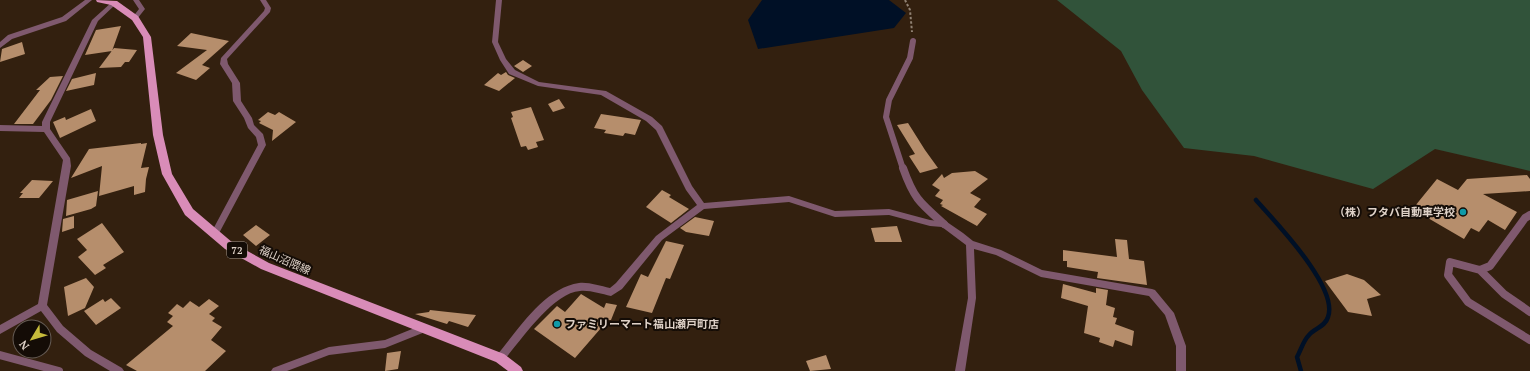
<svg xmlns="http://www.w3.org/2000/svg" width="1530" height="371" font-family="'PT Serif','Noto Sans JP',serif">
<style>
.green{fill:#31533a}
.water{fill:#001026}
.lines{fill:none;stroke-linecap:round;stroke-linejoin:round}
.stream{stroke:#001026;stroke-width:4.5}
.building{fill:#b68e6c}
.path{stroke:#908173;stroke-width:2;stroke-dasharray:2.5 2;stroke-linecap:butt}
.service-far1{stroke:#7f596e;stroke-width:6}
.service{stroke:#7f596e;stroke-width:8}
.minor{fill:#7f596e;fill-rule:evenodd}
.primary{fill:#d98cb8;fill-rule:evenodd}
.culture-dot{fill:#0f9aa8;stroke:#140c06;stroke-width:1.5}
.labels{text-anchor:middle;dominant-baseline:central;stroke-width:4;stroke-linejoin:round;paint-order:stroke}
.shield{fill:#140c06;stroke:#a2978e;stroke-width:1}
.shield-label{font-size:10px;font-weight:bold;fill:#dfd2c8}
.poi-label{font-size:11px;font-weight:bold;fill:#dfd2c8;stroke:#140c06;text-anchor:end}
.street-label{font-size:11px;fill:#dfd2c8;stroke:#140c06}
</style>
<rect width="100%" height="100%" fill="#33200f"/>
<path class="green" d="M1057,0H1530V171L1435,149L1373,189L1254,156L1184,148L1142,90L1121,51Z"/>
<path class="water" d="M762,0H889L906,13L894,28L758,49L748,20Z"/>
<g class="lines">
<path class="stream" d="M1256,200C1275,222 1339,287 1328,317C1325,327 1315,328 1309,335C1303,341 1301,350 1297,357L1301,371"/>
</g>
<path class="building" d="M121,26L112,51L85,55L96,30Z
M191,33L229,41L202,65L210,68L196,80L176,73L207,50L177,46Z
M22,42L25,54L0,62L2,49Z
M114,48L137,50L129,62H125L121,67L99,68Z
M523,60L532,66L523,72L514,66Z
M506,72L508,75L515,78L499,91L484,85L498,73L501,75Z
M96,73L94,85L66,91L72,79Z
M63,76L51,100L33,124H14L40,90H36L50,77Z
M559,99L565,108L553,112L548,104Z
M531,107L544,140L536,142L538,147L528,150L526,146L521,147L511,118L513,117L511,112Z
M91,109L96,121L60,138L53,122L65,117L66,120Z
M268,112L275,115L279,112L296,122L272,141L273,130L259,123L261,121L258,120Z
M601,114L641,120L635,135L625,133L623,136L604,133L606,130L594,128Z
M908,123L925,150L938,168L920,173L909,156L915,154L897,125Z
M141,143V144L147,143L141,168L149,167L146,179L145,192L134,195V186L99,196L102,166L71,178L89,149Z
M975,171L988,179L970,193L981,199L974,207L987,214L977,226L941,206L943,205L940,204L943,200L935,196L940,190L932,185L942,174L944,178L952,173Z
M1527,175L1530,179V191L1483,194L1517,212L1505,230L1488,220L1479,232L1471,228L1464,239L1421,214L1423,211L1415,206L1437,179L1458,190L1467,179Z
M32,180L53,181L39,198H19L23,193H20Z
M662,190L671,195L669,197L689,209L671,223L646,207Z
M98,191L96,206L91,209L66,216L67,200Z
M74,216V228L62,232L63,219Z
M695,217L714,221L709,236L686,232L680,228Z
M102,223L124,252L103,265L106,268L95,275L78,257L87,250L77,239Z
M256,225L270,235L256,246L243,235Z
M897,226L902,242H875L871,228Z
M1115,239L1127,240L1129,259L1144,261L1147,285L1097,278L1098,272L1067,267V261H1063V250L1117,257Z
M666,241L684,245L670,279L666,278L652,313L626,307L641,274L648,277Z
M1347,274L1364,280L1381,295L1367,299L1372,316L1348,312L1325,281Z
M86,278L94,287L85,308L68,316L64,287Z
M1063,284L1096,293V288L1108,290L1106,305L1115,308L1113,317L1117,318L1115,324L1134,331L1132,346L1115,340L1113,347L1099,342L1100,338L1084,333L1088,306L1061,298Z
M581,294L604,308L606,303L617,305L611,320H608L575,358L534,329L557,306L565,312Z
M111,298L121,308L96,325L84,311L103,299L105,302Z
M209,299L219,306L209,314L215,318L212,321L222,327L211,340L226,351L205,371H137L126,365L173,326L167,322L173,316L168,313L177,304L183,308L190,301L199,307Z
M430,310L448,312L476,315L468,327L449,321L447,324L415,314L429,312Z
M401,351L398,369L385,371L387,353Z
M826,355L831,369L810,371L806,361Z"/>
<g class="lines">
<path class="path" d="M905,0L910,10L912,32"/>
<path class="service-far1" d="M903,169L886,117L889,100L910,58L913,41"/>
<path class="service" d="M903,168C914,199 920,203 944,224
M1530,215L1525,218L1490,266L1480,270L1504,294L1530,312
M1480,270L1450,262L1448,275L1468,302L1530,340
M0,355L59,371"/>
<path class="minor" d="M85,0H92L66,21L12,39L0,48V42L8,35L62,17Z
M133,0H139L145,9L137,19L135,20L132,18L139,9Z
M260,0H266L271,8L270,12L227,59L228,64L240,83L241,101L252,118L254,125L263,134L266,145L217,237H211L210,235L258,145L256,137L248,128L244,118L233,101L232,83L220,64L221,58L264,11L265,8Z
M496,0H502L498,42L506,59L515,70L539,82L606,91L652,117L662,126L692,186L704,203L789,196L835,211L889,209L930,220L947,222L963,233L973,241L1001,250L1042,270L1152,289L1155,290L1174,313L1186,346V371H1176V346L1165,315L1149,296L1041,277L996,255L974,249L976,298L965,371H955L968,298L966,245L942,227L930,226L889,215L835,217L789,202L704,209L662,240L622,289L611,296C601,294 590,290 580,291C552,293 521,341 503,361L500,362L497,361L495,358L497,355C518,330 544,288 579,283C589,282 600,286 610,288L616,283L656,236L697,205L686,190L656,130L646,121L601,95L538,86L509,74L500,60L492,42Z
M114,1L117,3L116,4L98,21L50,122V129L70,158L71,166L47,305L63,326L91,350L122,368L124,371H110L85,356L57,332L41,311L0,334V325L38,304L63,160L44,132L0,131V125L42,126V122L92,20L112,2Z
M422,325L425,326L427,329L425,332L385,348L329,355L287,371H271L273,368L329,347L385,340Z"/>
<path class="primary" d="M96,0L117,1L138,16L151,37L163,135L172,174L193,209L233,243L269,263L504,354L521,367L523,371H508L496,362L261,269L225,249L185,215L162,174L153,135L143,37L132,20L111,5L97,2Z"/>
</g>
<g class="culture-dot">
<circle cx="1463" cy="212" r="4"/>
<circle cx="557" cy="324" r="4"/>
</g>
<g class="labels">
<rect class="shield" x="227" y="242" width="20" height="16" rx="3"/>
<g class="shield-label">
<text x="237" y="250">72</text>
</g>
<g class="poi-label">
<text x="1455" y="212">（株）フタバ自動車学校</text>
<text x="565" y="324" text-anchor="start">ファミリーマート福山瀬戸町店</text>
</g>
<g class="street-label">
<text transform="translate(285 260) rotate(24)">福山沼隈線</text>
</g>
</g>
<g transform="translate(32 339) rotate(232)"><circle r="19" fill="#140c06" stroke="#655b54"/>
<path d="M0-3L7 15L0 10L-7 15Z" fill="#c7bb3b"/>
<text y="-6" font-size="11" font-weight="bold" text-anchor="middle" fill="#dfd2c8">N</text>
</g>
</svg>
